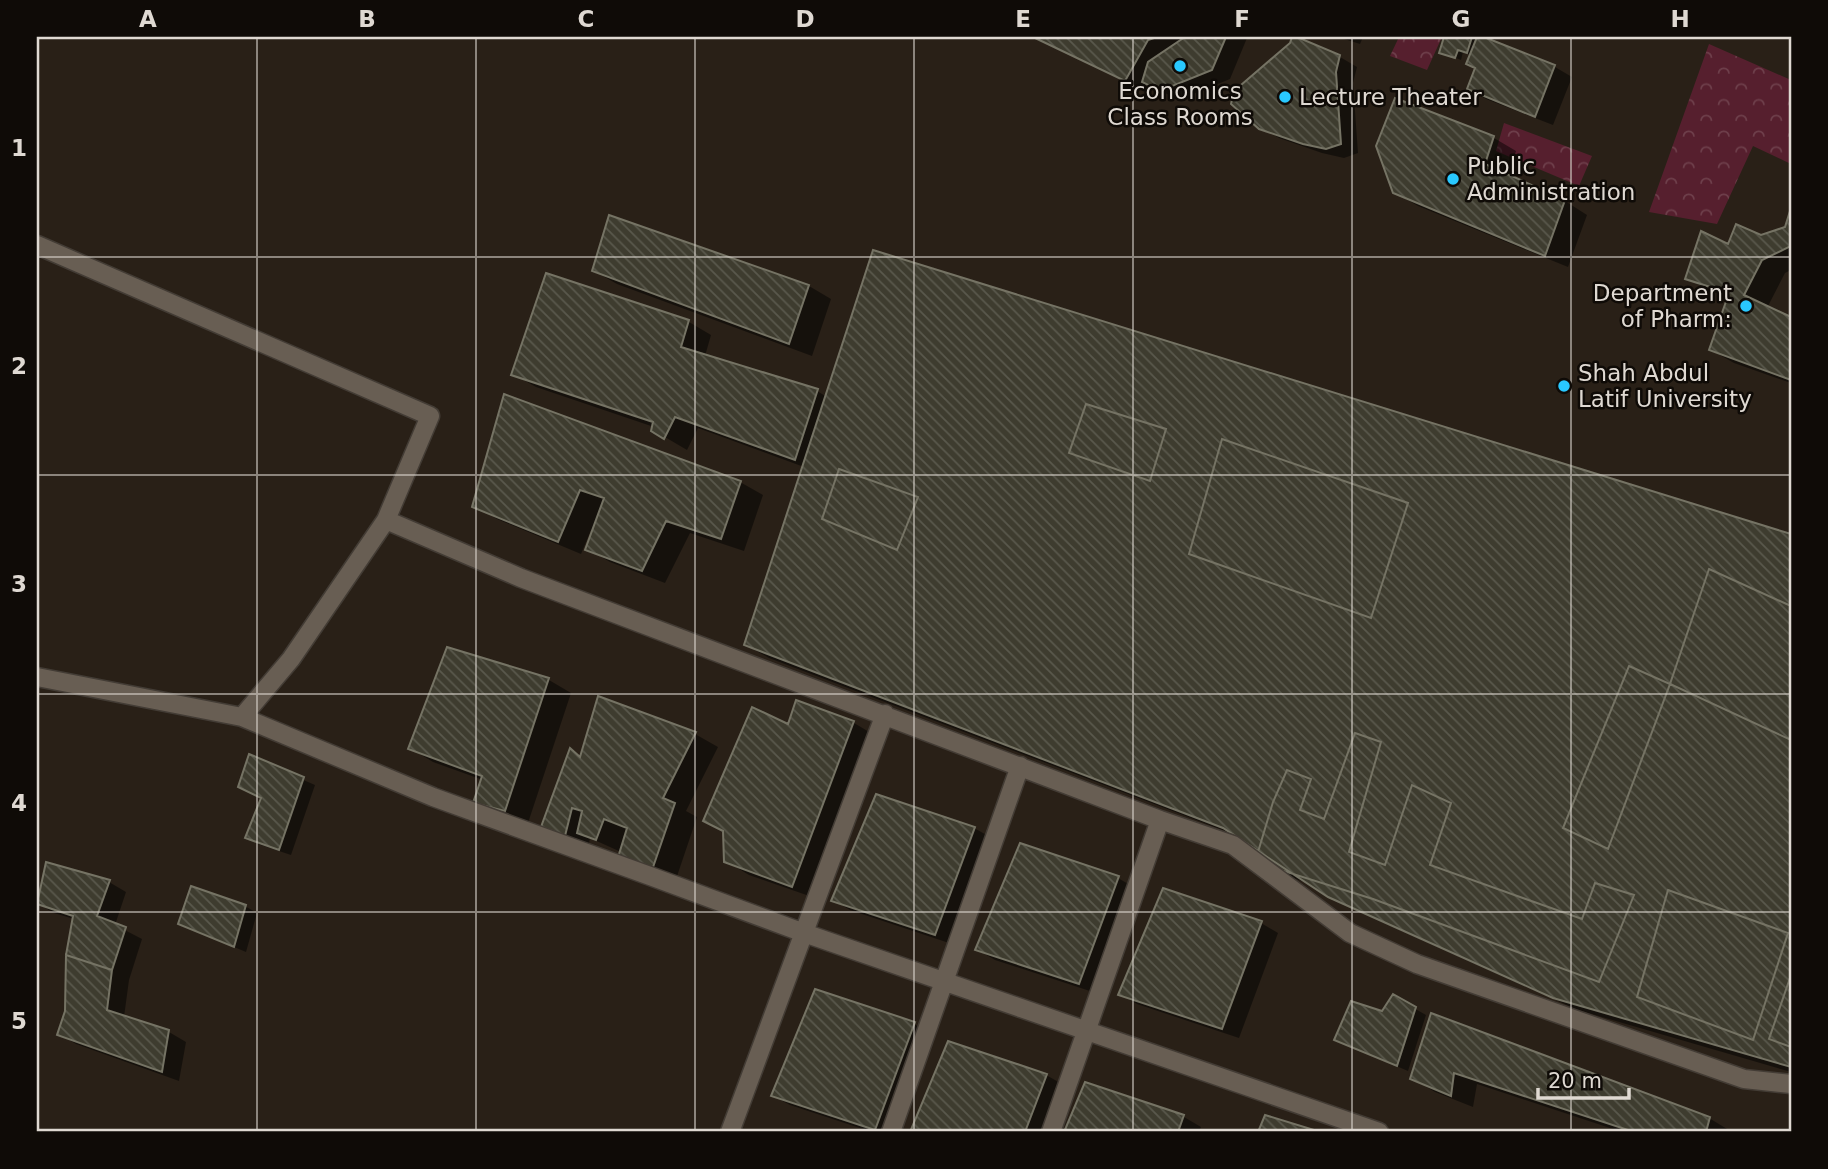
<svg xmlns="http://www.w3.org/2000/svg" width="1828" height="1169" font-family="'DejaVu Sans',sans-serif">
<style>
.forest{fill:url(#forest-crowns)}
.shadow{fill:#0007}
.building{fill:url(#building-back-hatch);stroke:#757364;stroke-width:2}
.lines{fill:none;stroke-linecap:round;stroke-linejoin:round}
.minor-casing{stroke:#433c35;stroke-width:21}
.minor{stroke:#685e53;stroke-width:18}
.grid{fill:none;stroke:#dfd9d2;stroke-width:2;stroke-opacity:0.55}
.poi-dot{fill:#29c8ff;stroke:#0f0b07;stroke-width:2.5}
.labels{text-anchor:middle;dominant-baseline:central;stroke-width:5;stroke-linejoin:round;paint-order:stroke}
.poi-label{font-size:23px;fill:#dfd9d2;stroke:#0f0b07;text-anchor:start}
.neatline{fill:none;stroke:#dfd9d2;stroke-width:2.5}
.grid-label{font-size:23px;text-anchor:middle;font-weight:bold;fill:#dfd9d2}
</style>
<defs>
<pattern id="forest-crowns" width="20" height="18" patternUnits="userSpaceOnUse" patternTransform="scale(1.75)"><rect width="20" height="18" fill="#561f2e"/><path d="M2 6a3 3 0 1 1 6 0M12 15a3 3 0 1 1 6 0" fill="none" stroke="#6e3f4b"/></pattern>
<pattern id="building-back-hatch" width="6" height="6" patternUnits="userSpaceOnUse" patternTransform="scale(1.75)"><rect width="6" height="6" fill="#3e3c2f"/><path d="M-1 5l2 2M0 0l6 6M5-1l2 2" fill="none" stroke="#59584c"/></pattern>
</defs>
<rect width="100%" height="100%" fill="#292017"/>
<path class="forest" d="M1399,37H1442L1427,70L1390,56Z
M1709,44L1791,80V164L1753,146L1717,224L1649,212Z
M1504,123L1592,156L1579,186L1496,151Z"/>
<path class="shadow" d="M1034,37H1245L1247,38L1230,79L1178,100L1147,83L1143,89Z
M1294,37L1340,57L1357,67L1353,83L1358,153L1344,158L1322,153L1279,138L1260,127Z
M1338,37H1363L1360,44Z
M1446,37H1479L1555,67L1572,77L1553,125L1486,99L1469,89L1477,69L1472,55L1463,52L1461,60L1441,52Z
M1396,101L1494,138L1516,151L1508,176L1565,201L1587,215L1568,267L1418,206L1394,192Z
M1791,213V270L1785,273L1767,308L1791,319V383L1734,363L1711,350L1730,297L1710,291L1687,278L1729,246L1786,228Z
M610,217L809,286L831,299L812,356L617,284L594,271Z
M874,252L1791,536V1072L1578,1010L1353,909L1311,884L1280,874L1260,850L1241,837L769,658L746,645L804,467L698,428L687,450L653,430L654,427L536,387L513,374L547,275L689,322L711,335L705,356L817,391L827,397Z
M505,397L740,482L763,495L744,551L690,533L665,583L610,562L588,549L594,531L591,530L581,554L497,519L474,506Z
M449,649L549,680L571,693L528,823L498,815L475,802L483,780L433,762L410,748Z
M797,702L854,723L876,736L815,898L749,875L726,861L789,726Z
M695,734L718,747L686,811L697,817L673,888L621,852L590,838L588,848L544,826L571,751L582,757Z
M250,757L315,785L291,855L258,844L247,837L263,799Z
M974,828L992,838L952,944L850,910L833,900Z
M47,864L109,882L126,892L115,925L142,939L129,980L124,1017L169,1032L186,1042L179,1081L76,1044L59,1034L67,1011L74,919L54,913L37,903Z
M1118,878L1135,888L1096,993L995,960L978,950Z
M245,906L257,913L246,952L191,929Z
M1261,923L1278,933L1239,1038L1137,1004L1120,994Z
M1394,997L1426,1015L1408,1071L1347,1045L1382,1013Z
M1432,1015L1709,1118L1732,1132H1622L1477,1084L1473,1107L1435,1092L1412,1078Z
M914,1024L931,1034L895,1132H872L790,1105L773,1096Z
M949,1043L1046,1075L1064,1085L1046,1132H911Z
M1086,1084L1184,1117L1201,1127L1199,1132H1066Z"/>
<path class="building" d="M1033,37H1157L1148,40L1125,81Z
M1185,37H1226L1212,70L1160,91L1142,82L1148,62Z
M1292,37H1297L1340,55L1336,72L1341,144L1326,149L1303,144L1259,129L1231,104L1234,91L1290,43Z
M1444,37H1472L1467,53L1458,50L1455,58L1439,53Z
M1477,37H1484L1555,65L1535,117L1467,89L1475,68L1466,64Z
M1395,98L1494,136L1485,164L1565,200L1545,256L1393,193L1376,146Z
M1790,211L1791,246L1762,260L1744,295L1791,317V380L1709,350L1729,293L1685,279L1701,231L1728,244L1736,224L1761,235L1785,227Z
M609,215L809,285L789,344L592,271Z
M873,250L1791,534V1067L1553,998L1328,897L1223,828L744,645Z
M546,273L689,320L681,347L818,389L795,460L675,417L664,439L651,431L653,422L511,375Z
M504,394L741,481L721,539L666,521L642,571L585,550L604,498L580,490L558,542L472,507Z
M1086,404L1166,429L1150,481L1069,453Z
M1222,439L1408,503L1371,618L1189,554Z
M839,469L918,497L897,550L822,519Z
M1709,569L1791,606V740L1670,684Z
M447,647L549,678L505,811L473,803L482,776L408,749Z
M1629,666L1670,684L1608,849L1563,828Z
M598,696L696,732L663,798L675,803L650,876L616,864L627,828L604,819L596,840L577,833L582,811L572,808L565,836L541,827L570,748L580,757Z
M796,700L854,721L792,887L724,862L723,831L703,821L752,707L788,724Z
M1355,733L1381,742L1349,852L1385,865L1412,785L1451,803L1430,865L1582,919L1595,883L1634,895L1599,982L1373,899L1255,862L1273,802L1287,770L1311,779L1300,810L1324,819Z
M249,754L304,777L279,850L245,838L261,798L238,787Z
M876,794L975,827L935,935L831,901Z
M1020,843L1119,876L1079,984L975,950Z
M46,862L110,880L97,916L126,927L112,970L66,955L73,916L37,904Z
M191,886L246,905L234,947L178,924Z
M1163,888L1262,921L1222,1029L1118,995Z
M1668,890L1788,933L1753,1040L1637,997Z
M66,955L112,970L107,1010L169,1030L162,1072L57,1035L65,1011Z
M1791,975V1047L1769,1039Z
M815,989L915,1022L875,1130L771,1096Z
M1393,994L1416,1007L1397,1066L1334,1040L1351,1001L1382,1011Z
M1431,1013L1710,1117L1706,1132H1634L1454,1073L1451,1096L1410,1079Z
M948,1041L1047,1074L1025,1132H910Z
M1085,1082L1184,1115L1178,1132H1064Z
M1265,1115L1314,1130L1312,1132H1258Z"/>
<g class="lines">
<g class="minor-casing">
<path id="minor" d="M37,245L430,416L386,520L291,659L242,717L433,797L650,876L804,933L1379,1132
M386,520L521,578L1160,820L1233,845L1350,933L1417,964L1744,1079L1791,1084
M37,677L242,717
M730,1132L885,714
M891,1132L1020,766
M1051,1132L1160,820"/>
</g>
<use href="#minor" class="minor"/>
</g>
<path class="grid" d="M257,37V1132M476,37V1132M695,37V1132M914,37V1132M1133,37V1132M1352,37V1132M1571,37V1132M37,257H1791M37,475H1791M37,694H1791M37,912H1791"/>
<g class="poi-dot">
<circle cx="1180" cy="66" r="7"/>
<circle cx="1285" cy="97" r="7"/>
<circle cx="1453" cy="179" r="7"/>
<circle cx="1746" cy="306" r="7"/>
<circle cx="1564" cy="386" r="7"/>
</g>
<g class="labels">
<g class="poi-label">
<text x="1180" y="91" text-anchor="middle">Economics<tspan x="1180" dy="26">Class Rooms</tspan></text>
<text x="1299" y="97">Lecture Theater</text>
<text x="1467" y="166">Public<tspan x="1467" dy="26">Administration</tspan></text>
<text x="1732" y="293" text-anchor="end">Department<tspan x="1732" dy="26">of Pharm:</tspan></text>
<text x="1578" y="373">Shah Abdul<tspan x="1578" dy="26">Latif University</tspan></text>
</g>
</g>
<rect width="1828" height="1169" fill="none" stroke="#0f0b07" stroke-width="77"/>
<path d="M1538 1088v10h91v-10" fill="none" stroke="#dfd9d2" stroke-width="3.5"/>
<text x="1548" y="1088" font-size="21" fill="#dfd9d2" stroke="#0f0b07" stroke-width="5" paint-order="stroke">20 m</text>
<rect x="38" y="38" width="1752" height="1092" class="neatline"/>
<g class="grid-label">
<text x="148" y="27">A</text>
<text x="367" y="27">B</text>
<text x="586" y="27">C</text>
<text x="805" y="27">D</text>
<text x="1023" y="27">E</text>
<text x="1242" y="27">F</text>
<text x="1461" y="27">G</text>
<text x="1680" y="27">H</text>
<text x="19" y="156">1</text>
<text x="19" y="374">2</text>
<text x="19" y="592">3</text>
<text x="19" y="811">4</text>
<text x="19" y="1029">5</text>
</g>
</svg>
